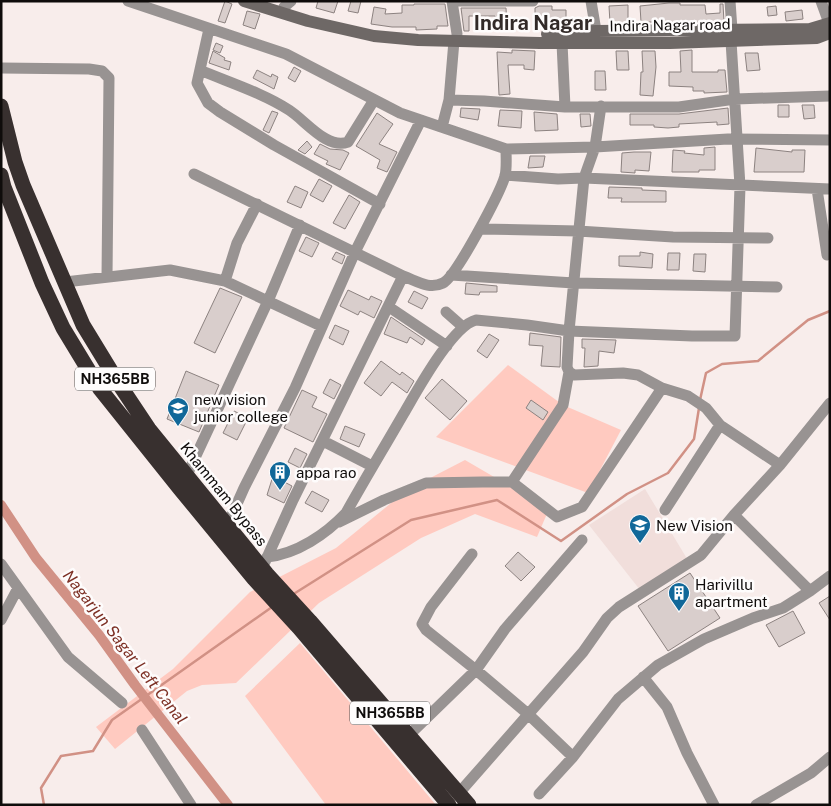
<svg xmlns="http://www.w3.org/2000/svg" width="831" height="806" font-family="'Public Sans',sans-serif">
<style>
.built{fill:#f1dedb}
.green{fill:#ffcac0}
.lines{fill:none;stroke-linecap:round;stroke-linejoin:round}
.stream{stroke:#d19185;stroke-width:2.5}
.canal{stroke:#d19185;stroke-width:10}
.building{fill:#d9cecc;stroke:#8c8280}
.street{stroke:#989392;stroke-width:11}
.secondary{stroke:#6e6866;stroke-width:12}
.highway{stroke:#38302f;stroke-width:15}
.labels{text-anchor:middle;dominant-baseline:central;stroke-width:5;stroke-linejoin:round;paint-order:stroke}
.shield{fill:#fefcfc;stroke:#575453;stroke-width:1}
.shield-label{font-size:14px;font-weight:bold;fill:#0f0c0b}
.street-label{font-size:15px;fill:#0f0c0b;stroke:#fefcfc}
.poi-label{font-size:15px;fill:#0f0c0b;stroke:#fefcfc;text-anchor:start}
.water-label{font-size:16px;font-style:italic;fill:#7d3025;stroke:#fefcfc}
.district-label{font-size:20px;font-weight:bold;fill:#322a28;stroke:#fefcfc}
</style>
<rect width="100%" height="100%" fill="#f8edeb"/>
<path class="built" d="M645,489L689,562L644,595L589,525Z"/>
<path class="green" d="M508,365L563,405L621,430L588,493L436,437Z
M465,460L549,509L537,537L475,514L421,538L319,603L236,683L202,685L187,691L115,749L96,727L173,669L250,592L336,548L407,490Z
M300,643L436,805H326L245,696Z"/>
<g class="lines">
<path class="stream" d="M700,400L706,373L722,364L758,361L808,320L830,311
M292,595L411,520L497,500L561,541L627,494L668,473L694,439L699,408
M44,805L41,788L61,756L93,751L112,720L272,607"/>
<path class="canal" d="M1,505L36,558L99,635L135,685L228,805"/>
</g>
<path class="building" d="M225,1L232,4L225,23L218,21Z
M318,1H338L334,13L316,8Z
M351,1H361L358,13L348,11Z
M669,3H680V5H705L706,14L720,13V4H723L724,22H641L640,6Z
M414,4H445L448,26H437V29L416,30V27H392L371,24L374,7L386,9L385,14L402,13V5H414Z
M628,5V23H610L609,6Z
M539,6H552V10H566V25L535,28V8Z
M776,6L777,15L768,16L767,7Z
M461,8H506L507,27H495V16H469V31H464Z
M802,10L803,19L786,21L785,12Z
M247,11L260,14L255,29L243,25Z
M216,43L223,46L220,53L213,50Z
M512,50L535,51L534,70L524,69V65H508L510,94L499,95L497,52L512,53Z
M692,50V72H718V70H725L727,92L704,93V91H693V87L669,86V72H681L680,51Z
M213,51L225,58L224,60L231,62L229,70L209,63Z
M616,51H628L629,70H617Z
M642,51H655L656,67L653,96L640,95L641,72H643Z
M745,53H758L760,70L747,71Z
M294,67L301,71L295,82L288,78Z
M257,70L271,77L272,74L278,77L274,89L253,78Z
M595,71H605L606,90H595Z
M778,105H789V117H778Z
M802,105H814L815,118L804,119Z
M461,108L480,109L478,120L460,117Z
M728,108L729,124L717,125V122L679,124V127L668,128L654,127V125H630V114H679Z
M500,110L522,111L521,128L498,126Z
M272,111L278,113L269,133L263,130Z
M534,112L557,114L558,130L535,131Z
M377,113L393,124L379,144L397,152L387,172L377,168L380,160L356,146Z
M580,114H590L591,126L581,127Z
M307,141L312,147L305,154L298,150Z
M320,144L330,149L343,150L349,153L340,170L326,164L328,161L314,154Z
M715,147V170H699V172H672L673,150L685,151L684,153L704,155V148Z
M756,148L792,152V150H805L804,172H754Z
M634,152H651L649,171L635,170V173L621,172L622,153Z
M530,156H545L543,167L528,168Z
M319,179L332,186L323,202L310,195Z
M295,186L308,192L301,208L287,202Z
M609,187L642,188V190L666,191V202H621L622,198H608Z
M349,195L360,202L345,229L333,223Z
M306,237L319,243L312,257L299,251Z
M336,252L345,256L342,264L332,259Z
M640,252L653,254L652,268L619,266V256H640Z
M668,253H680L679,270H667Z
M694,254H706L705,272L693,271Z
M466,283L497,286V292H480L479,295L465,294Z
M220,288L242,297L215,353L194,343Z
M348,290L369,300L371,296L382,301L374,318L360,311L358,315L340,306Z
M414,291L428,298L422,309L408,302Z
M391,317L425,340L422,345L410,337L407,343L384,334Z
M335,325L349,331L343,345L329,338Z
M530,333L561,337L560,367L541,366L543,346L529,345Z
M489,334L499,340L487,358L477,351Z
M582,339L616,340L614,353L599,351L598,366L584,367L585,348H582Z
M381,361L400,375L402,372L414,381L407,393L392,382L381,396L364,383Z
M186,371L219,385L199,432L167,419Z
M330,379L341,385L334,399L323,393Z
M442,379L467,401L450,420L425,398Z
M302,390L317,397L312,407L327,414L313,442L284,428Z
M531,400L548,412L543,420L526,408Z
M234,411L248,418L237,440L223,433Z
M345,426L365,434L359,447L340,439Z
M295,448L307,454L300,468L288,462Z
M273,476L292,486L284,503L267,495Z
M312,491L329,500L322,512L305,503Z
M518,552L535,567L521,581L505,566Z
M690,573L720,618L668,651L638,606Z
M830,596V620L819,603Z
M793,611L805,633L779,647L766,625Z"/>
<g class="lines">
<path class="street" d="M128,1L286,54L400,113L506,149C506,157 507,168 505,176C500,193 456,277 443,283C429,290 417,281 403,276L194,174
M452,1H533
M452,1L457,34
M591,1L596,31
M730,1L732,30
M821,1L829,23
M284,7L291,1
M209,29L197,83L208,103L220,112L274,145L380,204
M562,43L565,107
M1,68L89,69L102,71L109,78L107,277
M200,70C228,82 263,93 289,110C305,120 327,150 348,142L374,100
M449,100L484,101L565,107H679L735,99L830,96
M601,106L595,147L584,178L569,331L567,367L569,372L574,375L623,373L638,375L662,388L688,396L706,408L720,425L780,465
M442,127L449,100L454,41
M506,149L595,147L728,139L830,140
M505,175L558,179L584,178L830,189
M817,189L827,255
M480,229L578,231L673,237L768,238
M451,275L574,283L777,287
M225,281L321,326
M65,282L170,270L225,281L237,243L257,204
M389,307L447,346
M446,312L463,327
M323,441L372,466
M187,475L268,301L300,225
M512,482L563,405L569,372
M665,510L720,425
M734,515L810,591
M339,522L384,500L426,483L482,482H512L557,517L582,507L662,388
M228,524L244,488L295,388L355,252L421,120
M472,554L431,607L422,624L426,630L476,670L505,629L582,540
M267,557C297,554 326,534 346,513C365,479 385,446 404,413C417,391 452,326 476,320L527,325L569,331L692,336H735L740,186L731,41
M265,562L293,500L403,276
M1,564L68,657L122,703
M1,620L18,588
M643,677L667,707L687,753L714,805
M142,730L191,805
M409,735L476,670L528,714L573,757
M459,793L583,652L607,618L619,607L701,555L734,515L780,465L830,403
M539,794L573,757L618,699L658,665L704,639L753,618L783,608L810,591L830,576
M756,805L811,773L830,757"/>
<path class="secondary" d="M244,1L308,21L374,36L418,40L540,43H670L817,38L830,33
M547,34L596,31L810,29L830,23"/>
<path class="highway" d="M1,106L15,162L23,185L83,325L119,384L149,429L267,574L310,621L469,805
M1,175L4,187L42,283L63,328L100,389L180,489L254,579L299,628L449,805"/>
</g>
<defs>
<g id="university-pin" transform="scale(1.125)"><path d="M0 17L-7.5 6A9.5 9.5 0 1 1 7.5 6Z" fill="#116899" stroke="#fefcfc"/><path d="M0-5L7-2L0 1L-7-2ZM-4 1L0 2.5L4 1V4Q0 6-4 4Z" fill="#fff"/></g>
<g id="building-pin" transform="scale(1.125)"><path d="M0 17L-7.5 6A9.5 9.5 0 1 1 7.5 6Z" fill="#116899" stroke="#fefcfc"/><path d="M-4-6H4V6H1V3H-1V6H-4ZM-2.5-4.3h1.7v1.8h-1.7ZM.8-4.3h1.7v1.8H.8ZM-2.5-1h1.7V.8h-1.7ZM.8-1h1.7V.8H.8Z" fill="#fff"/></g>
<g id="school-pin" transform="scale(1.125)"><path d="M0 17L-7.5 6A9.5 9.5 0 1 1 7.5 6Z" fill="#116899" stroke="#fefcfc"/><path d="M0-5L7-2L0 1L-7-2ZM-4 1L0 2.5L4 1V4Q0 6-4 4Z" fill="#fff"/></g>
</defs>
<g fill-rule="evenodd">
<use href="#university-pin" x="178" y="408"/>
<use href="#building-pin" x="280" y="472"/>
<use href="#school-pin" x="640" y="525"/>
<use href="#building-pin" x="679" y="593"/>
</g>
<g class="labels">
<g class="shield">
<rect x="75" y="367.5" width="80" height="23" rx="4"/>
<rect x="350" y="701.5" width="80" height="23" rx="4"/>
</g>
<g class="shield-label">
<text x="115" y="379">NH365BB</text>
<text x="390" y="713">NH365BB</text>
</g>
<g class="street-label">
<text transform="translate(670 25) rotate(-1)">Indira Nagar road</text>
<text transform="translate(224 494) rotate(51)">Khammam Bypass</text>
</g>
<g class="poi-label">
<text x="194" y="399">new vision<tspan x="194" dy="17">junior college</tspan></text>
<text x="296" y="472">appa rao</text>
<text x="656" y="525">New Vision</text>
<text x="695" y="584">Harivillu<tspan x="695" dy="17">apartment</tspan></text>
</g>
<g class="water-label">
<text transform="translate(125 647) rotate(52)">Nagarjun Sagar Left Canal</text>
</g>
<g class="district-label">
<text x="533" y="23">Indira Nagar</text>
</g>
</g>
<rect width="831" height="806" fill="none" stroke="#0f0c0b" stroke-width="5"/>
</svg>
